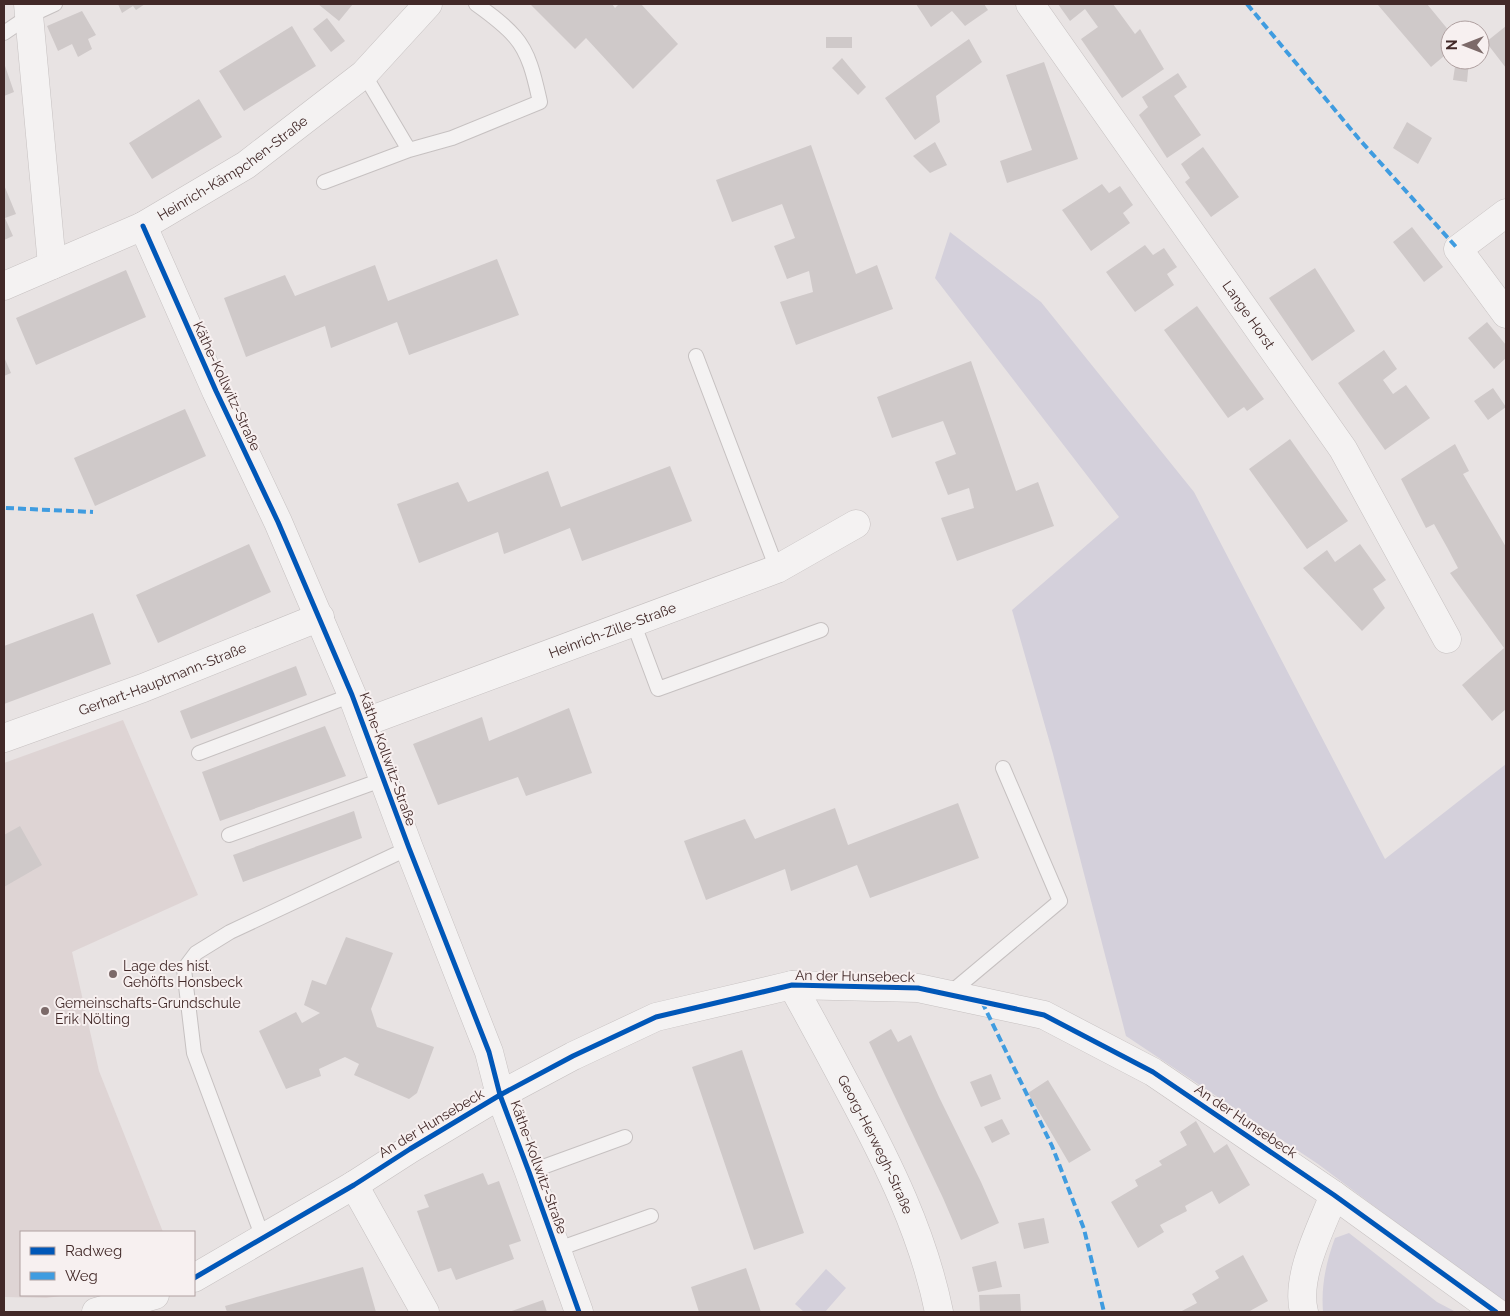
<svg xmlns="http://www.w3.org/2000/svg" width="1510" height="1316" font-family="Raleway,sans-serif">
<style>
.built{fill:#ded4d4}
.green{fill:#d4d0db}
.building{fill:#cfc9c9}
.lines{fill:none;stroke-linecap:round;stroke-linejoin:round}
.lane-casing{stroke:#c6c1c1;stroke-width:16}
.street-casing{stroke:#c6c1c1;stroke-width:29}
.lane{stroke:#f4f2f2;stroke-width:14}
.street{stroke:#f4f2f2;stroke-width:28}
.quiet{stroke:#3f9ce0;stroke-width:4;stroke-dasharray:8 4;stroke-linecap:butt}
.cycleway-casing{stroke:#f7f0f0;stroke-width:8}
.cycleway{stroke:#0057b8;stroke-width:5}
.poi-dot{fill:#7c6a69;stroke:#f7f0f0;stroke-width:2}
.labels{text-anchor:middle;dominant-baseline:central;stroke-width:4;stroke-linejoin:round;paint-order:stroke}
.street-label{font-size:14px;fill:#422928;stroke:#f7f0f0}
.poi-label{font-size:14px;fill:#422928;stroke:#f7f0f0;text-anchor:start}
</style>
<rect width="100%" height="100%" fill="#e8e3e3"/>
<path class="built" d="M123,720L198,895L72,952L99,1071L163,1232H21V1295H68L46,1298L4,1297V763Z"/>
<path class="green" d="M950,232L1041,302L1194,492L1385,859L1506,764V1302L1458,1269L1318,1164L1126,1036L1053,754L1012,610L1119,517L935,278Z
M1349,1233L1437,1302L1456,1312H1323C1321,1286 1326,1262 1335,1238Z
M826,1269L846,1288L825,1312H804L795,1304Z"/>
<path class="building" d="M118,4H145L136,10L133,6L122,13Z
M318,4H353L339,21Z
M530,4H612L615,8L619,4H641L678,44L633,89L586,38L575,49Z
M916,4H984L988,10L965,26L952,11L931,27Z
M1058,4H1113L1135,34L1140,29L1164,69L1122,98L1081,39L1098,27L1085,9L1070,21Z
M1379,4H1427L1450,32V51L1431,67L1378,5Z
M82,11L96,35L88,39L92,49L78,57L72,44L58,51L47,26Z
M327,18L345,41L331,52L313,29Z
M292,26L316,66L244,111L219,71Z
M1506,26V68L1486,42Z
M826,37H852V48H826Z
M969,39L982,62L936,96L940,122L915,140L885,98Z
M842,58L866,87L858,95L832,68Z
M1456,60L1469,61L1467,82L1453,80Z
M1044,62L1078,159L1007,183L1000,161L1032,150L1006,75Z
M4,63L14,92L4,96Z
M1178,73L1187,87L1174,96L1201,135L1167,158L1139,115L1148,107L1142,97Z
M199,99L222,137L152,179L129,143Z
M1407,122L1432,138L1418,164L1393,148Z
M935,142L947,165L930,173L913,156Z
M811,145L856,274L877,265L893,309L796,345L780,302L813,292L809,271L787,279L774,246L795,238L782,204L732,222L716,180Z
M1203,147L1239,197L1211,217L1185,182L1190,178L1181,164Z
M1102,184L1109,193L1120,186L1133,205L1123,213L1130,223L1091,251L1062,210Z
M4,185L16,214L5,218L13,236L4,240Z
M1412,227L1443,267L1424,282L1393,242Z
M1145,245L1153,255L1164,248L1177,267L1167,274L1174,285L1135,312L1106,272Z
M497,259L519,315L409,355L397,322L331,348L325,326L246,357L224,298L285,275L295,296L375,265L388,301Z
M1315,268L1355,331L1312,361L1269,298Z
M126,270L146,317L36,365L16,318Z
M1197,306L1264,399L1247,411L1244,407L1228,418L1164,330Z
M1487,322L1506,345V358L1494,369L1468,338Z
M1384,350L1397,369L1383,380L1393,394L1406,385L1430,418L1385,450L1338,383Z
M4,357L11,373L4,376Z
M971,361L1016,491L1038,482L1054,526L957,561L941,518L974,508L969,488L948,495L935,462L956,454L943,421L892,438L877,397Z
M1493,388L1506,407L1488,420L1474,401Z
M185,409L206,456L95,506L74,458Z
M1290,439L1348,521L1307,549L1249,469Z
M1455,444L1469,471L1463,474L1506,547V709L1492,721L1462,685L1504,648L1450,573L1458,568L1448,549L1434,524L1426,528L1401,479Z
M670,466L692,521L582,561L570,528L504,554L498,532L419,563L397,504L458,482L468,502L548,471L561,507Z
M249,544L271,592L158,643L136,595Z
M1360,544L1386,580L1373,589L1385,608L1362,631L1303,568L1327,550L1335,562Z
M93,613L111,664L4,704V646Z
M296,666L307,695L191,739L180,711Z
M569,708L592,773L526,796L518,777L438,805L413,744L482,717L489,741Z
M325,726L346,776L220,821L202,772Z
M958,803L979,858L870,898L857,865L791,891L785,869L706,900L684,841L745,819L755,839L835,808L848,845Z
M354,811L362,838L243,882L233,855Z
M20,826L42,865L4,887V835Z
M346,937L393,953L371,1009L377,1027L434,1047L417,1093L409,1099L354,1075L359,1064L345,1057L319,1069L321,1076L286,1089L259,1031L296,1012L302,1023L320,1013L304,1005L312,980L326,985Z
M891,1029L898,1042L911,1035L939,1097L981,1182L999,1223L961,1240L943,1198L869,1042Z
M742,1050L804,1233L754,1250L692,1067Z
M991,1074L1001,1099L981,1107L970,1082Z
M1048,1080L1091,1150L1069,1163L1028,1093Z
M1002,1119L1010,1134L992,1143L984,1127Z
M1196,1121L1214,1153L1227,1144L1250,1185L1219,1204L1212,1191L1185,1206L1187,1211L1160,1225L1164,1232L1138,1248L1111,1202L1138,1186L1135,1180L1162,1165L1159,1161L1187,1145L1180,1132Z
M483,1173L488,1185L499,1181L521,1241L509,1245L514,1259L456,1280L451,1268L438,1272L417,1211L429,1207L424,1195Z
M1044,1218L1049,1243L1024,1249L1018,1223Z
M1243,1255L1268,1301L1248,1312H1180L1197,1303L1192,1294L1219,1278L1215,1271Z
M996,1261L1002,1287L978,1292L972,1267Z
M363,1267L376,1312H227L225,1306Z
M746,1268L761,1312H699L691,1287Z
M1020,1294L1021,1312H980L979,1295Z
M543,1300L547,1312H509Z"/>
<g class="lines">
<g class="lane-casing">
<path id="lane" d="M4,33L29,16L55,4
M364,74L409,150L452,138L540,102C535,80 530,54 515,37C504,24 490,14 476,4
M324,182L409,150
M696,356L777,569
M633,622L658,689L821,630
M199,753L352,695
M229,835L384,779
M949,994L1060,901L1003,768
M529,1172L625,1137
M263,1238L194,1053L184,969L196,953L230,932L409,848
M558,1249L651,1216"/>
</g>
<g class="street-casing">
<g id="street">
<path d="M28,4L52,265"/>
<path id="s1" d="M1030,4L1343,449L1447,639"/>
<path d="M1506,213L1458,249L1506,314"/>
<path d="M143,226L216,391L278,522L352,695L409,848L489,1052L500,1095L529,1172L579,1312"/>
<path id="s2" d="M4,286L143,226L246,165L364,74L428,4"/>
<path id="s3" d="M363,723L777,569L856,524"/>
<path id="s4" d="M4,738L143,688L320,617"/>
<path id="s5" d="M792,985C812,1021 831,1056 850,1092C888,1163 923,1233 939,1312"/>
<path d="M354,1185L425,1312"/>
<path d="M194,1278L354,1185L410,1149L500,1095L573,1056L656,1017L792,985L918,988L1044,1015L1153,1072L1334,1195L1496,1312"/>
<path d="M96,1312L155,1295"/>
<path d="M1304,1312C1295,1277 1321,1228 1334,1195"/>
</g>
</g>
<use href="#lane" class="lane"/>
<use href="#street" class="street"/>
<path class="quiet" d="M1247,4L1359,139L1458,249
M6,508L93,512
M982,1002L1052,1146L1084,1229L1104,1312"/>
<g class="cycleway-casing">
<path id="cycleway" d="M143,226L216,391L278,522L352,695L409,848L489,1052L500,1095L529,1172L579,1312
M194,1278L354,1185L410,1149L500,1095L573,1056L656,1017L792,985L918,988L1044,1015L1153,1072L1334,1195L1496,1312"/>
</g>
<use href="#cycleway" class="cycleway"/>
</g>
<g class="poi-dot">
<circle cx="113" cy="974" r="5"/>
<circle cx="45" cy="1011" r="5"/>
</g>
<g class="labels">
<g class="street-label">
<text stroke="none"><textPath href="#s2" startOffset="258">Heinrich-Kämpchen-Straße</textPath></text>
<text stroke="none"><textPath href="#s1" startOffset="380">Lange Horst</textPath></text>
<text transform="translate(227 386) rotate(65)">Käthe-Kollwitz-Straße</text>
<text stroke="none"><textPath href="#s3" startOffset="266">Heinrich-Zille-Straße</textPath></text>
<text stroke="none"><textPath href="#s4" startOffset="169">Gerhart-Hauptmann-Straße</textPath></text>
<text transform="translate(388 759) rotate(70)">Käthe-Kollwitz-Straße</text>
<text transform="translate(855 976) rotate(1)">An der Hunsebeck</text>
<text transform="translate(1246 1121) rotate(34)">An der Hunsebeck</text>
<text transform="translate(431 1123) rotate(-31)">An der Hunsebeck</text>
<text stroke="none"><textPath href="#s5" startOffset="180">Georg-Herwegh-Straße</textPath></text>
<text transform="translate(539 1167) rotate(70)">Käthe-Kollwitz-Straße</text>
</g>
<g class="poi-label">
<text x="123" y="966">Lage des hist.<tspan x="123" dy="16">Gehöfts Honsbeck</tspan></text>
<text x="55" y="1003">Gemeinschafts-Grundschule<tspan x="55" dy="16">Erik Nölting</tspan></text>
</g>
</g>
<rect width="1510" height="1316" fill="none" stroke="#422928" stroke-width="10"/>
<rect x="20" y="1231" width="175" height="65" fill="#f7f0f0" stroke="#afa0a0"/>
<rect x="30" y="1247" width="25" height="8" fill="#0057b8" stroke="#afa0a0"/>
<text x="65" y="1256" font-size="15" fill="#422928">Radweg</text>
<rect x="30" y="1272" width="25" height="8" fill="#3f9ce0" stroke="#afa0a0"/>
<text x="65" y="1281" font-size="15" fill="#422928">Weg</text>
<g transform="translate(1465 45) rotate(270)"><circle r="24" fill="#f7f0f0" stroke="#afa0a0"/>
<path d="M0-4L9 19L0 12L-9 19Z" fill="#7c6a69"/>
<text y="-8" font-size="14" font-weight="bold" text-anchor="middle" fill="#422928">N</text>
</g>
</svg>
